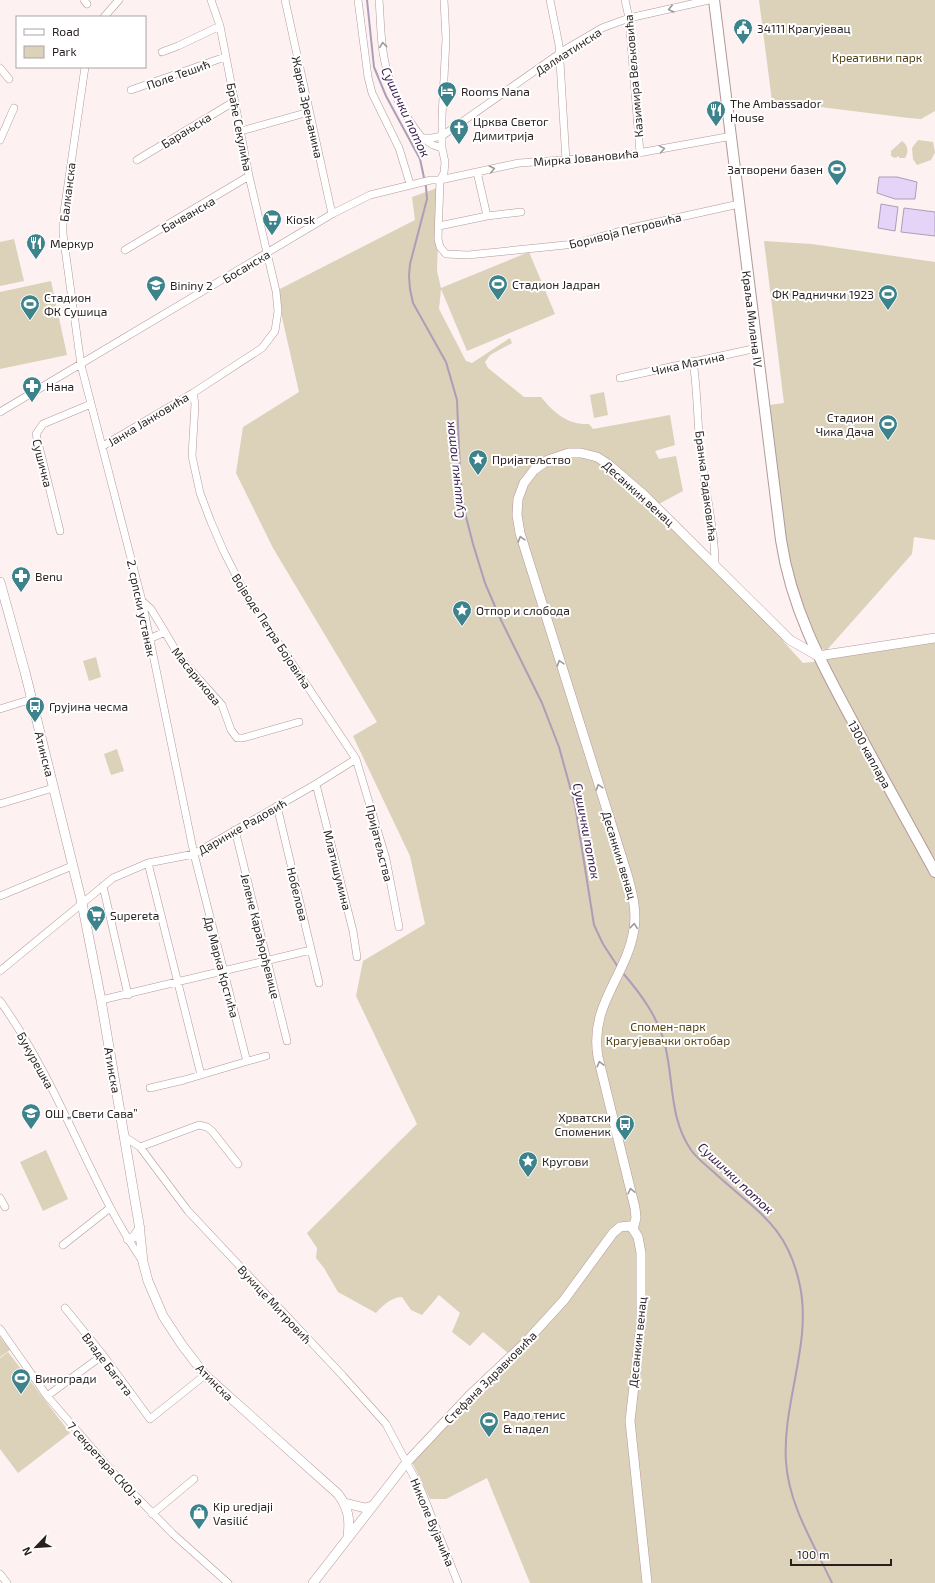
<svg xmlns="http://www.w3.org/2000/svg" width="935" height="1583" font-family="'Exo 2',sans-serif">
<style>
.green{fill:#dcd1b9}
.water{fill:#e6d3f8;stroke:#ad9db7}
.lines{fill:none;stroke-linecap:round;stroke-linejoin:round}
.stream{stroke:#ad9db7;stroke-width:2}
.minor-casing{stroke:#b49999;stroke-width:8}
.tertiary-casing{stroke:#b49999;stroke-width:10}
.secondary-casing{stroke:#b49999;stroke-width:12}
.minor{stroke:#fff;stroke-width:7}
.tertiary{stroke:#fff;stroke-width:9}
.secondary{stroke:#fff;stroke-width:10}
.oneway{stroke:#9f9a9a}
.labels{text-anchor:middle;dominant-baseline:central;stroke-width:4;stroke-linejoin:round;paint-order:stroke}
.poi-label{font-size:12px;fill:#291f1f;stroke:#fff;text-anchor:start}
.street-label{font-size:12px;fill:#291f1f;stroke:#fff}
.park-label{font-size:12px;fill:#564315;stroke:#fff}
.water-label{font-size:13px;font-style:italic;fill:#371d4b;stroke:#fff}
</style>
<rect width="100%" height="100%" fill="#fdf1f1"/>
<path class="green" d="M759,0H935V111L921,119L909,118L772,101Z
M918,140L933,142L935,152L931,160L917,165L913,159L912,148Z
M902,141C908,145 909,152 905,158H899V156L895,158L891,156V151Z
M440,187L437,271L441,288L529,252L555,314L467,351L441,289L439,309L466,361L472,363L510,338L512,343L490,355L485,362L488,368L524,397H541C554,413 568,425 589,424L593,429L670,415L675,445L655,451L659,459L676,456L683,491L655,506L784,635L783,641L803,663L822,661L818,654L935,642V1583H530L487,1478L446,1499H430L411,1460L514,1358L483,1332L470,1346L452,1332L460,1313L439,1295L422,1315L411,1310L402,1297C392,1297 383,1305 376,1313L338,1292L324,1268L316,1258L317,1248L307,1233L417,1124L356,996L363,961L425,924L410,856L353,736L377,722L273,548L236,473L243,427L299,392L276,291L415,220L412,197Z
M14,239L24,281L0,286V242Z
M764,241L812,244L935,262V540L914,537L912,554L826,651C789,632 775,449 770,405L784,403Z
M51,281L67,355L0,369V292Z
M604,392L608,415L594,418L590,395Z
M96,657L101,677L89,681L83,661Z
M117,749L124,771L111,775L104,754Z
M46,1150L68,1199L43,1211L20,1162Z
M0,1337L10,1350L0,1357Z
M8,1352L70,1433L18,1473L0,1449V1358Z"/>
<path class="water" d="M879,177H897L917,182L915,199H895L877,193Z
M881,204L898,207L895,231L878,228Z
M904,208L935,212V236L901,232Z"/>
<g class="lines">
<path class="stream" d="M367,0L374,67L386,96L420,159L426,187L427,199L410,264L409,276L410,289L413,303L446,362L457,400L460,473L464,509L473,544L485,583L500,618L542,703L559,747L575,805L594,925L603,944L618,967
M622,972C641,994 658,1017 665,1045C674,1081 669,1118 691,1150C698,1160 710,1168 718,1176C759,1213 788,1227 800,1286C812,1344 782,1403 786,1462C789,1506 814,1544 832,1583"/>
<g class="minor-casing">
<path id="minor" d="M84,0L87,4
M211,0L220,26L249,176L276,291L278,311L275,331L262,348L193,393L195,404L192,456L200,493L211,522L224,552L245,593L356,759L386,859L399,927
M285,0L332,214
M358,0L368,77L372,93L399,148L410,184
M379,0C381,22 380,48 387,70C393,95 406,118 422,138H432L442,136L566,49L602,28L629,18L709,0
M444,0L446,39L442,117V148L445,162L444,173L440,180L438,239L440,247L446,254L468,255L575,244L631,228L739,204
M550,0L559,45L566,161
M625,0L629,18L640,153
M104,17L119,0
M162,52L178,46L220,26
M85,67L63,219V234L81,365L142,601L194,854L246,1058L248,1061L266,1056
M0,68L9,79
M131,90L225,57
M241,131L309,112
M422,138L433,145L442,148
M0,140L14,108
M137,160L235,101
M487,216L521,212
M439,226L487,216L477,172
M125,250L249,176
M693,361C698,393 697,424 701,455C705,492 715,528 715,564
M620,378L757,348
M0,412L332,214L370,195L431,180H440L519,163L622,156L732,136
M103,446L193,393
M60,531L36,434L43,424L91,404
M142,601L151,609L165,632
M149,639L165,632L180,658L222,705L231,730L237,738H243L299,722
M0,709L32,699
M316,784L353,931L357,957
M0,804L53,788
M277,806L319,983
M235,830L287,1041
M148,863L201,1075
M103,886L128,995
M0,896L72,866
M0,971L113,878L148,863L194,854L316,784L356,759
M101,1000L311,950
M0,1001C46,1065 74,1138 110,1207C120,1226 131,1244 143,1262
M150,1088L184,1080L248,1061
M125,1137L140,1147L188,1211L343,1376L386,1424L421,1490L458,1583
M140,1147L199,1125L207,1127L212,1131L238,1164
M0,1198L5,1207
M63,1245L110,1208
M65,1308L103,1355L150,1419L205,1375
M0,1329L47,1396L117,1477L173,1534L228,1583
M47,1396L103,1355
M152,1514L194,1479
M0,1574L7,1583"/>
</g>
<g class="tertiary-casing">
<path id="tertiary" d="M0,582L25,672L82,903L101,1000L139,1224L143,1262L148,1281L163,1316L182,1345L205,1375L338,1494C349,1509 350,1520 348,1537
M633,1229L636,1218L635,1208L598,1057C589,1004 627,976 634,929C637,910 632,892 627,874L520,533L517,515L518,499L524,483L534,470L548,460L569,453H581L597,457L608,464L644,495L790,640L818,656L935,638
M128,1239L134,1237L140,1228
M345,1503L365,1508L372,1506
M313,1583L407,1462L469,1396L524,1344L564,1300L613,1233L620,1227L629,1226L633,1229L638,1237L641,1253V1324L630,1421L647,1583"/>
</g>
<g class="secondary-casing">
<path id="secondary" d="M714,0L781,540C792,613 825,670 859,733C884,780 910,826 935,872"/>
</g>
<use href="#minor" class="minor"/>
<use href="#tertiary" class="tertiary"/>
<use href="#secondary" class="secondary"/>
</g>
<defs><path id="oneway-chevron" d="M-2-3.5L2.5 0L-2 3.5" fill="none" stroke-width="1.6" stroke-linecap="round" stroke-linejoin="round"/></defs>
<g class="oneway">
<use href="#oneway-chevron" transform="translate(671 9) rotate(167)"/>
<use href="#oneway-chevron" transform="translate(383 45) rotate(-96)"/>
<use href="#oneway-chevron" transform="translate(662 149) rotate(-10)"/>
<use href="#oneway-chevron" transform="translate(492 169) rotate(-12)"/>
<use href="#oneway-chevron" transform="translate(521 539) rotate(-106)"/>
<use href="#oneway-chevron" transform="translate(560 663) rotate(-108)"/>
<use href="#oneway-chevron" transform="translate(599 787) rotate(-108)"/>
<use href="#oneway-chevron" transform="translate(634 926) rotate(-84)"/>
<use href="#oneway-chevron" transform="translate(600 1064) rotate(-104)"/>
<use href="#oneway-chevron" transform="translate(631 1191) rotate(-103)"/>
</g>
<defs>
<g id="civic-pin" transform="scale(1)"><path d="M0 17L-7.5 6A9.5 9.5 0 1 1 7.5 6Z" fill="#3c838b" stroke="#fff"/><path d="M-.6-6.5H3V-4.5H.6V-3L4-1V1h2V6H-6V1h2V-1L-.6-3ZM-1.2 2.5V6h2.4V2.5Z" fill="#fff"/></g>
<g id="hotel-pin" transform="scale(1)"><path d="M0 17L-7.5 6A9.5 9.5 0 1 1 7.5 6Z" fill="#3c838b" stroke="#fff"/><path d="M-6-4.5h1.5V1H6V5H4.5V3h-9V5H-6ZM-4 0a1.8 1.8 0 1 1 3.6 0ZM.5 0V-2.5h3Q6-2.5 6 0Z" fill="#fff"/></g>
<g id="restaurant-pin" transform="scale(1)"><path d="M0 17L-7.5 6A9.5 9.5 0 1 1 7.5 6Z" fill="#3c838b" stroke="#fff"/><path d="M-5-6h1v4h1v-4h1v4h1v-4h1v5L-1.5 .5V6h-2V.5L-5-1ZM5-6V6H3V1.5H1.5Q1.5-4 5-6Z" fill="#fff"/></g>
<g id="church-pin" transform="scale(1)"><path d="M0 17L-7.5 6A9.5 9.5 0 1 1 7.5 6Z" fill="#3c838b" stroke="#fff"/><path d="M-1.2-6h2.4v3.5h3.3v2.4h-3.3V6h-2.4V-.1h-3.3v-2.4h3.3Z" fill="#fff"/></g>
<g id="stadium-pin" transform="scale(1)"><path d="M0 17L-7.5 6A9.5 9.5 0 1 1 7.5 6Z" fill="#3c838b" stroke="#fff"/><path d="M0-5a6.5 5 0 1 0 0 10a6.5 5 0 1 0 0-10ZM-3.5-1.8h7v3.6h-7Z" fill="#fff"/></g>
<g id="supermarket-pin" transform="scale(1)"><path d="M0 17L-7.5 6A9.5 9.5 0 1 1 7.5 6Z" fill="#3c838b" stroke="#fff"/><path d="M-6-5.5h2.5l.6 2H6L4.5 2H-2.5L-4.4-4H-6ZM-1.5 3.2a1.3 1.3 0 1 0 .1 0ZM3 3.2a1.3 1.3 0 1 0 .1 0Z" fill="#fff"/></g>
<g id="school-pin" transform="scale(1)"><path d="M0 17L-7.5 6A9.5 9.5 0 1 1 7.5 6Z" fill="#3c838b" stroke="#fff"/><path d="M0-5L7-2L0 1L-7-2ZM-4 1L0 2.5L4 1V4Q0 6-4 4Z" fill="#fff"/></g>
<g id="pharmacy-pin" transform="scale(1)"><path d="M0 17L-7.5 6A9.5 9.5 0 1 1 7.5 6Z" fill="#3c838b" stroke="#fff"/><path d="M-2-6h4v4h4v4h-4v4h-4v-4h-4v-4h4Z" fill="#fff"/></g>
<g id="sight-pin" transform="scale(1)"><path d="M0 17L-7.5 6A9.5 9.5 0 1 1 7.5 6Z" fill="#3c838b" stroke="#fff"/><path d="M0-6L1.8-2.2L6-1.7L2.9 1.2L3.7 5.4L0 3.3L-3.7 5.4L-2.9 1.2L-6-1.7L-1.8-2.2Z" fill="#fff"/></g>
<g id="bus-pin" transform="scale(1)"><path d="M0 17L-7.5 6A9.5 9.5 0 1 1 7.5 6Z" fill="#3c838b" stroke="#fff"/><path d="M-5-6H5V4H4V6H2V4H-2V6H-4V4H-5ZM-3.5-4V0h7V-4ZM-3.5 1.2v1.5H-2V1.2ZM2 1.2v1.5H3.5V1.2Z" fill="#fff"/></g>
<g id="shop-pin" transform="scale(1)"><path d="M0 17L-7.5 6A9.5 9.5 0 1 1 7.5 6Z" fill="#3c838b" stroke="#fff"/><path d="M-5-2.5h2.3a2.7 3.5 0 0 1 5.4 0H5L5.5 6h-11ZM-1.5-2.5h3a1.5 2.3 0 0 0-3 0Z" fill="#fff"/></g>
</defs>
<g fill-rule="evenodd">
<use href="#civic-pin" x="743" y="28"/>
<use href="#hotel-pin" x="447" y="91"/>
<use href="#restaurant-pin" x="716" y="110"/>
<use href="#church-pin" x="459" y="128"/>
<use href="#stadium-pin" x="837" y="169"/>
<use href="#supermarket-pin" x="272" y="219"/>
<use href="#restaurant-pin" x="36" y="243"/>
<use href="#stadium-pin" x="498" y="284"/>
<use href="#school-pin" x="156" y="285"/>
<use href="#stadium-pin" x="888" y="294"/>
<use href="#stadium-pin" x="30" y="304"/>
<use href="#pharmacy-pin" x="32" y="386"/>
<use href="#stadium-pin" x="888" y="424"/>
<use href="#sight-pin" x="478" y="459"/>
<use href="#pharmacy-pin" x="21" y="576"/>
<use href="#sight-pin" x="462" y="610"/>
<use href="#bus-pin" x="35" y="706"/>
<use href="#supermarket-pin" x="96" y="915"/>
<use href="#school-pin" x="31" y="1113"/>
<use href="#bus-pin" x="625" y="1124"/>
<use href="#sight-pin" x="528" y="1161"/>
<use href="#stadium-pin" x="21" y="1378"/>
<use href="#stadium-pin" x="489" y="1421"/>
<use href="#shop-pin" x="199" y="1513"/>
</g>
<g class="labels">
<g class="poi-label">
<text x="757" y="28">34111 Крагујевац</text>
<text x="461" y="91">Rooms Nana</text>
<text x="730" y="103">The Ambassador<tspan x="730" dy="14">House</tspan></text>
<text x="473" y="121">Црква Светог<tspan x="473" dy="14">Димитрија</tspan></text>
<text x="823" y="169" text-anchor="end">Затворени базен</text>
<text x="286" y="219">Kiosk</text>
<text x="50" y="243">Меркур</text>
<text x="512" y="284">Стадион Јадран</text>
<text x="170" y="285">Bininy 2</text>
<text x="874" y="294" text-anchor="end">ФК Раднички 1923</text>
<text x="44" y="297">Стадион<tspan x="44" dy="14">ФК Сушица</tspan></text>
<text x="46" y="386">Нана</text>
<text x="874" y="417" text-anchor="end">Стадион<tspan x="874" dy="14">Чика Дача</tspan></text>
<text x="492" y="459">Пријатељство</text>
<text x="35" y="576">Benu</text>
<text x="476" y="610">Отпор и слобода</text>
<text x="49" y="706">Грујина чесма</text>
<text x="110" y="915">Supereta</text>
<text x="45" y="1113">ОШ „Свети Сава”</text>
<text x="611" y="1117" text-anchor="end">Хрватски<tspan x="611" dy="14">Споменик</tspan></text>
<text x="542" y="1161">Кругови</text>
<text x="35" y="1378">Виногради</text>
<text x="503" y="1414">Радо тенис<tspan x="503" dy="14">&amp; падел</tspan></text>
<text x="213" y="1506">Kip uredjaji<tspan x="213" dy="14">Vasilić</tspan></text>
</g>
<g class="street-label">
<text transform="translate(568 51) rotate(-33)">Далматинска</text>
<text transform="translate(178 74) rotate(-20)">Поле Тешић</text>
<text transform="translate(633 76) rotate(-95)">Казимира Вељковића</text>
<text transform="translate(308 107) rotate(77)">Жарка Зрењанина</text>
<text transform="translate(240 127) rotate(79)">Браће Секулића</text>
<text transform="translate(186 130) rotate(-32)">Барањска</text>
<text transform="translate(586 157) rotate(-5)">Мирка Јовановића</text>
<text transform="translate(67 192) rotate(-83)">Балканска</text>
<text transform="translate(188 214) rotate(-30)">Бачванска</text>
<text transform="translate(625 230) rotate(-14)">Боривоја Петровића</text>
<text transform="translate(246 266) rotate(-31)">Босанска</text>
<text transform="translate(753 319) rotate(83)">Краља Милана IV</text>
<text transform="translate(688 363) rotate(-12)">Чика Матина</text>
<text transform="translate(148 419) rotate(-31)">Јанка Јанковића</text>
<text transform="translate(43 463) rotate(76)">Сушичка</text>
<text transform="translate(707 486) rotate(83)">Бранка Радаковића</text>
<text transform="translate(639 493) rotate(42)">Десанкин венац</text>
<text transform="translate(142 608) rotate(78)">2. српски устанак</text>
<text transform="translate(272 631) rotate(57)">Војводе Петра Бојовића</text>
<text transform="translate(197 676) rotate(51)">Масарикова</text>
<text transform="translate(45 754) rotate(76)">Атинска</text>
<text transform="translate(870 754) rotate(61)">1300 каплара</text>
<text transform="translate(242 826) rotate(-30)">Даринке Радовић</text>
<text transform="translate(380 843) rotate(76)">Пријатељства</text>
<text transform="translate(620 855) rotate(73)">Десанкин венац</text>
<text transform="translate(338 870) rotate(76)">Млатишумина</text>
<text transform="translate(298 894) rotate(76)">Нобелова</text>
<text transform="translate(261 936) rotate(76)">Јелене Карађорђевице</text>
<text transform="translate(222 967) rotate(75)">Др Марка Крстића</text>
<text transform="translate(36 1060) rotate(61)">Букурешка</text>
<text transform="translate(113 1070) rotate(80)">Атинска</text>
<text transform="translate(275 1304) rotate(47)">Вукице Митровић</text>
<text transform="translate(637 1342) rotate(-84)">Десанкин венац</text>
<text transform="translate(108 1364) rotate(53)">Владе Багата</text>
<text transform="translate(490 1377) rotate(-45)">Стефана Здравковића</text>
<text transform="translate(215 1382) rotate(45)">Атинска</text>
<text transform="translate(106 1463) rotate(48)">7 секретара СКОЈ-а</text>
<text transform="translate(433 1522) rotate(67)">Николе Вујачића</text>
</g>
<g class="park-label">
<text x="877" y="57">Креативни парк</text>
<text x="668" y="1026">Спомен-парк<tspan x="668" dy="14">Крагујевачки октобар</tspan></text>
</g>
<g class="water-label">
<text transform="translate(406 112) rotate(65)">Сушички поток</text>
<text transform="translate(454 470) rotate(-96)">Сушички поток</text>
<text transform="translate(587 831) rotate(79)">Сушички поток</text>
<text transform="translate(736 1178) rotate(43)">Сушички поток</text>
</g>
</g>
<rect x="16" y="16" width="130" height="52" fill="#ffffff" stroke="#a9a5a5"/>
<rect x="24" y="29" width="20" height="6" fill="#ffffff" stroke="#a9a5a5"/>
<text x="52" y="36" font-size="12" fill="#291f1f">Road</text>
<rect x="24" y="46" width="20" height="12" fill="#dcd1b9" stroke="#a9a5a5"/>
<text x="52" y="56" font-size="12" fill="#291f1f">Park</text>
<g transform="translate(36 1547) rotate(245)" stroke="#ffffff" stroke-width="3" paint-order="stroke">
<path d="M0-3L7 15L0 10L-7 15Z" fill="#291f1f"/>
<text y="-6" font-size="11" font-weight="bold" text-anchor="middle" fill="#291f1f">N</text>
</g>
<path d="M791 1559v6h100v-6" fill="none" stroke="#291f1f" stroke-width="2"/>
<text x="797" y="1559" font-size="12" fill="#291f1f" stroke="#ffffff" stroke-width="3" paint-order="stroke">100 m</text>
</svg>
